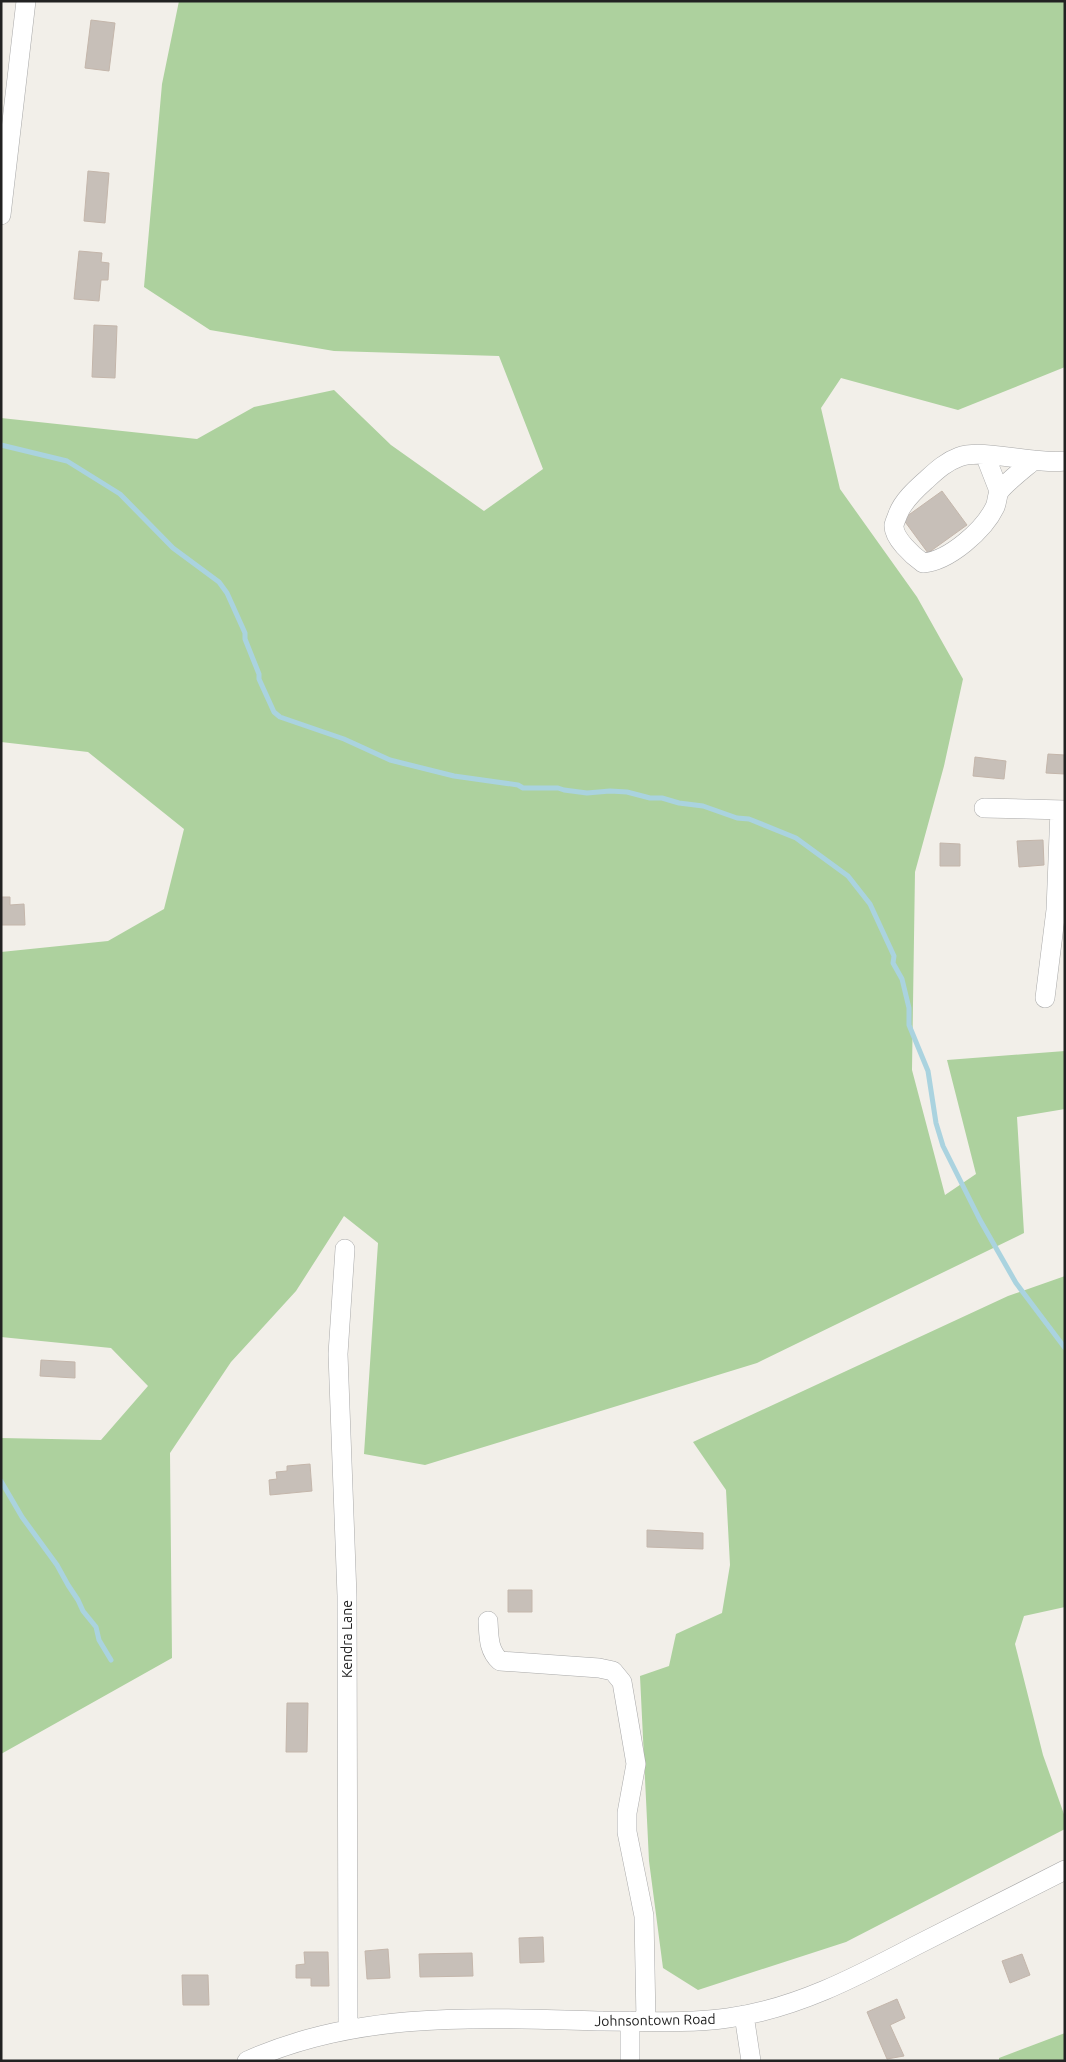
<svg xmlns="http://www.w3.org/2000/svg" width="1066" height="2062" font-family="Ubuntu,sans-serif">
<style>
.forest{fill:#add19e}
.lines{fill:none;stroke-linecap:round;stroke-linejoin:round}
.stream{stroke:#aad3df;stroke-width:5}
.building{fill:#c7bfb8;stroke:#c4b6ab}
.minor-casing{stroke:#a9a9a9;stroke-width:20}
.minor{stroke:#fff;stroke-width:19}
.labels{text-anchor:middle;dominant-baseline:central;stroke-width:4.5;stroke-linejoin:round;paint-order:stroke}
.street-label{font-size:14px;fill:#222;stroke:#fff}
</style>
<rect width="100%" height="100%" fill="#f2efe9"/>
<path class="forest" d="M179,1H1065V367L958,410L841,378L821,408L840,489L917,597L963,679L944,766L915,872L912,1070L945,1195L976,1174L947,1060L1065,1051V1109L1017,1117L1024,1233L757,1363L425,1465L364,1454L378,1243L344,1216L296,1291L231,1362L170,1453L172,1658L1,1754V1438L101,1440L148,1386L111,1348L1,1337V952L108,941L164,909L184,829L88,752L1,742V418L197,439L254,407L334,390L391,445L484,511L543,469L499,356L334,351L210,330L144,287L162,84Z
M1065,1276V1607L1024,1616L1015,1644L1043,1755L1065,1817V1829L846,1942L698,1990L663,1968L649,1861L640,1676L669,1666L676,1634L722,1613L730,1565L726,1490L693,1442L1008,1296Z
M1065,2033V2061H999V2058Z"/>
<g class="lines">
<path class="stream" d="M1,445L67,461L120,494L173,548L219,582L227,593L245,633V639L259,674V679L274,712L280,717L344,739L390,760L454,776L518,785L523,788H558L564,790L587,793L610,791L627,792L650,798H662L679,803L703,806L737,818L749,819L796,838L848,876L870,904L894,956L893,963L902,979L909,1008V1025L928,1071L936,1123L943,1146L980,1220L1016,1283L1065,1348
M1,1481L22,1517L57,1565L68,1585L78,1600L83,1611L96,1627L99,1640L111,1660"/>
</g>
<path class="building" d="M91,20L115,23L109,71L85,68Z
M88,171L109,173L105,223L84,221Z
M79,251L102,253L101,262L109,263L108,280H101L99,301L74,299Z
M94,325L117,326L115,378L92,377Z
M942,491L967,525L928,553L903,519Z
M1048,754L1065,755V774L1046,773Z
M975,757L1006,761L1004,779L973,776Z
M1043,840L1044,865L1019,867L1017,841Z
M940,843L960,844V866H940Z
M1,897H10V905L24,904L25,925H1Z
M41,1360L75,1362V1378L40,1376Z
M310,1464L312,1491L270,1495L269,1480L277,1479L276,1472L287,1471V1466Z
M647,1530L703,1533V1549L647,1547Z
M508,1590H532V1612H508Z
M287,1703H308L307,1752H286Z
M543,1937L544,1962L520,1963L519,1938Z
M388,1949L390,1978L367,1979L365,1951Z
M304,1952H328L329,1986H311V1978H296V1965L305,1964Z
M472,1953L473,1976L420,1977L419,1954Z
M1022,1954L1030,1975L1010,1983L1002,1961Z
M182,1975H208L209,2005H183Z
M897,1999L905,2018L890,2025L904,2056L887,2059L867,2012Z"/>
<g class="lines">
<g class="minor-casing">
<path id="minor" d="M1,215L26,1
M985,455L999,491
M1034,460C1026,467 1004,484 999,492C997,496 997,503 995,507C984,530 949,561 923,563C913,556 893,538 894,525C895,521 897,517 898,514C903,501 915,490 925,481C935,472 945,462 959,457C983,448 1035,465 1065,461
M984,808L1065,810
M1045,998L1056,910L1060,810
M345,1249L338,1354L347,1596L348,2028
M488,1621C489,1636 488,1650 500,1661L599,1668L613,1671L622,1682L636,1764L627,1813V1832L644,1916L646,2021
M744,2015L751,2061
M247,2061C360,2010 482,2018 603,2021C644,2021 686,2024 728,2018C795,2009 856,1977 915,1946C965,1921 1015,1895 1065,1870
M630,2061V2021"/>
</g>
<use href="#minor" class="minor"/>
</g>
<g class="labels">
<g class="street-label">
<text transform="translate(347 1639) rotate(-90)">Kendra Lane</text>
<text transform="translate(655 2020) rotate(-1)">Johnsontown Road</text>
</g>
</g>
<rect width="1066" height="2062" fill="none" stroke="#222222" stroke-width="5"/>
</svg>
